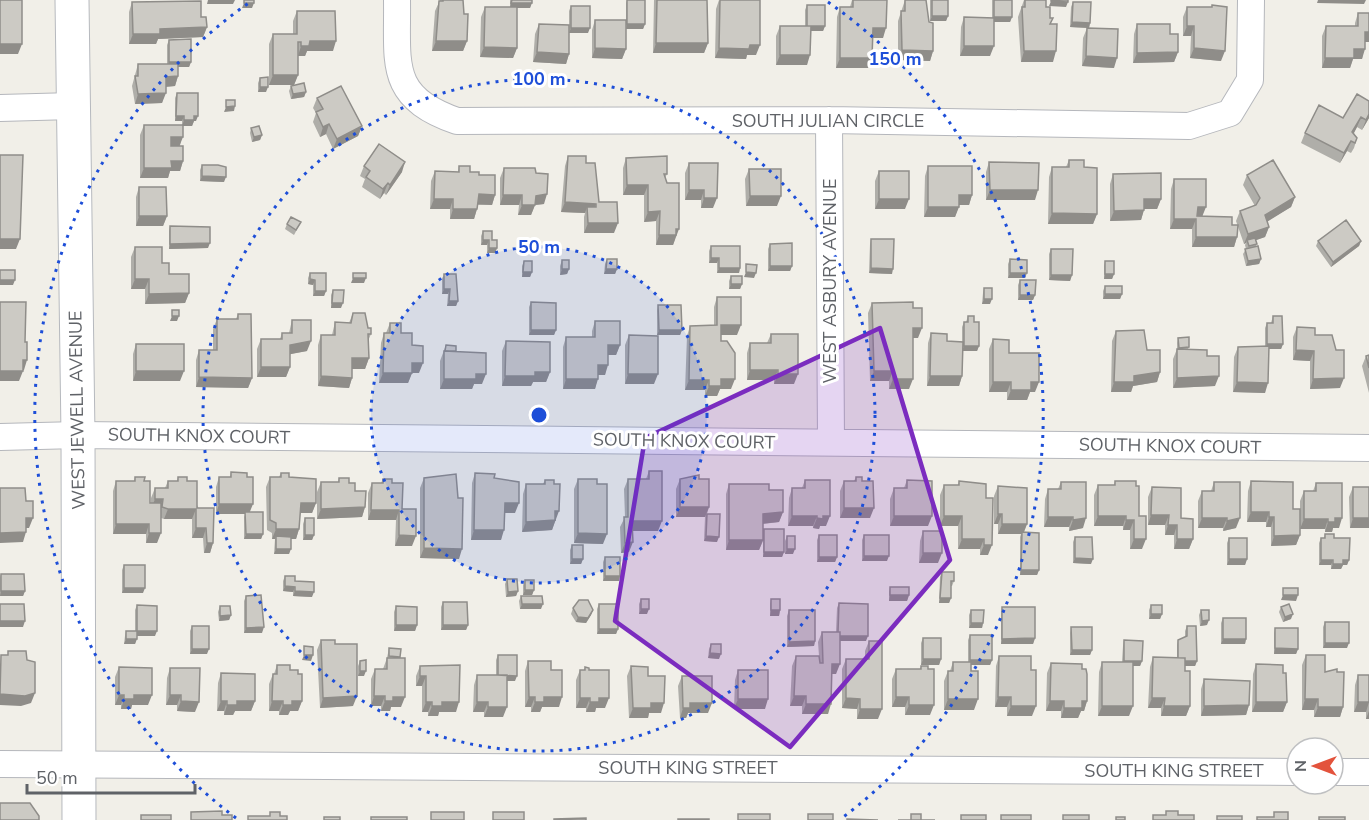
<svg xmlns="http://www.w3.org/2000/svg" width="1369" height="820" font-family="'Nunito Sans',sans-serif">
<style>
.lines{fill:none;stroke-linecap:round;stroke-linejoin:round}
.minor-casing{stroke:#b5b7bc;stroke-width:28}
.secondary-casing{stroke:#b6b9be;stroke-width:35}
.minor{stroke:#fff;stroke-width:26}
.secondary{stroke:#fff;stroke-width:33}
.wall{fill:#afaea9}
.shaded-wall{fill:#8f8d89}
.building{fill:#cccac4;stroke:#8f8d89;stroke-width:1.5}
.marked{fill:#7b2cbf;fill-opacity:0.2;stroke:#7b2cbf;stroke-width:4.5;stroke-linejoin:round}
.ring{fill:none;stroke:#1d4ed8;stroke-width:3;stroke-dasharray:3 6}
.labels{text-anchor:middle;dominant-baseline:central;stroke-width:6;stroke-linejoin:round;paint-order:stroke}
.street-label{font-size:18px;fill:#5f6267;stroke:#fff}
.centre{fill:#1d4ed8;stroke:#fff;stroke-width:3}
.ring-label{font-size:18px;text-anchor:middle;font-weight:bold;fill:#1d4ed8;stroke:#fff;stroke-width:6;stroke-linejoin:round;paint-order:stroke}
</style>
<rect width="100%" height="100%" fill="#f1efe8"/>
<g class="lines">
<g class="minor-casing">
<path id="minor" d="M397,0C398,63 387,97 457,121L829,120L1189,126L1230,113L1250,80L1251,0
M0,108L73,106
M829,120L831,442
M0,437L78,435L1369,448
M0,764L1297,772
M1333,772H1369"/>
</g>
<g class="secondary-casing">
<path id="secondary" d="M72,0L78,435L79,820"/>
</g>
<use href="#minor" class="minor"/>
<use href="#secondary" class="secondary"/>
</g>
<path class="wall" d="M440,0H463L464,14L467,41L463,51H432L435,11Z
M510,0H532L530,8H517V48L513,58L480,57L481,17L485,7H510Z
M627,0H645V24L643,29H626V49L622,59L592,58V30L595,20H626V3Z
M654,0H707L708,43L704,53H653Z
M719,0L756,55H747L746,59L715,58L716,9Z
M852,0H887L883,38H873L868,68H836L837,17L840,7H850Z
M905,0L933,51L930,61L898,60V21Z
M930,0H948V16L946,21H930Z
M992,0H1012V17L1010,22H994L990,56H960L961,27L964,17L992,18Z
M1024,0H1046V7L1050,18L1053,62H1021L1018,17Z
M132,2L201,17L207,27L203,37L158,39L156,44H129V12Z
M1073,2L1090,23L1089,28L1070,27L1071,7Z
M807,5L825,26L823,31H811L807,65H776V36L780,26H805V10Z
M1212,5L1221,61L1190,58L1191,36H1183V17L1187,7H1212Z
M571,6L588,33H569V54L566,64L533,62L535,34L539,24L569,25V11Z
M297,11L333,51H307L305,56H298V75L294,85H269V44L273,34H293V21Z
M1358,13H1369V42H1365L1362,59H1353L1350,68H1322V36L1326,26H1355V23Z
M1137,24L1170,34L1178,52L1174,62L1133,63L1134,34Z
M1087,28L1114,68L1082,66L1083,38Z
M169,40L191,62L189,67H178V76L175,86L166,87L162,103L135,104L132,86L138,64H167V45Z
M260,78L266,92H258V83Z
M291,86L306,92L304,97L291,99L289,91Z
M177,93L196,121H194L192,126H183L180,146L183,161L180,171H170L168,178H140V135L144,125H182V121H175V98Z
M317,98L362,126L358,136L333,149L326,134L320,137L313,122L316,113L313,108Z
M1369,101V118L1362,130L1357,127L1354,133L1357,138L1354,148L1351,153L1347,151L1340,163L1301,143L1305,133L1343,118Z
M251,128L262,135L260,140L252,142L250,133Z
M568,156L586,163L599,202L614,233H584V217L585,213L561,212L565,166Z
M626,158L667,174L665,178L675,239L673,245H656V221L644,222V195H623V168Z
M1069,160L1084,167L1097,214L1093,224H1048L1049,177L1052,167H1066Z
M989,162L1035,200H986V172Z
M689,163L713,208H701V200H685V173Z
M202,165L224,182L200,181V170Z
M364,166L402,172L386,195L384,193L380,199L362,187L365,179L360,176Z
M459,166L470,172L479,175L495,195L492,205H478L474,219H450V209H430L431,181L435,171L458,172Z
M928,166L972,195L969,205H959L955,217H924L925,176Z
M504,168L544,204L535,205L531,215H518L519,205H500V178Z
M749,169L777,206H746L745,179Z
M879,171L905,209H875V181Z
M1113,174L1161,199L1157,209H1144L1141,220L1110,221V184Z
M1247,175L1295,197L1291,207L1267,221L1269,227L1265,237L1256,240V247L1261,259L1259,264L1246,266L1243,254L1246,249L1245,245L1246,243L1244,244L1236,221L1240,211L1255,206L1243,185Z
M1174,179L1203,216L1232,225L1237,237L1234,247H1192V229H1170L1171,189Z
M139,187L167,216L163,226H136V197Z
M301,222L294,235L285,229L287,224Z
M170,226L208,248L169,249V231Z
M483,231L492,240L497,248L495,253H487V245H481V236Z
M871,239L892,274L869,273L870,244Z
M1318,241H1361L1359,246L1331,267L1316,246Z
M770,244L792,266L790,271H768V249Z
M711,246L740,268L739,273H717V263H709V251Z
M135,247L162,263L169,274L189,293L185,303L145,304V289H131V257Z
M1051,249L1072,275L1070,281L1049,280V254Z
M607,259L617,269L615,274H604L605,264Z
M1010,259L1025,278H1008V264Z
M562,260L569,269L567,274L560,275V266Z
M524,261L532,272L530,277H522V266Z
M1105,261L1114,274L1112,279H1104V266Z
M310,273L326,291L324,296H313V285L308,284V278Z
M444,274L458,301L456,306H447L448,294H442V279Z
M731,276L742,284L740,289H729V281Z
M1020,280L1035,295L1033,300H1018V285Z
M1105,286L1122,294L1120,299H1103V291Z
M984,288L990,304H982L983,293Z
M333,290L341,308H331V295Z
M717,297L737,335H721V341L731,389H720L717,396H705V390H685L687,336L690,326L714,325V307Z
M531,302L556,330L554,335H529V307Z
M872,303L913,308L918,338H913L909,389H889V381H870L868,313Z
M658,305L682,330L680,335H657V310Z
M353,313L368,328L371,334L368,341L369,358L365,369H352V378L349,388L318,386V345L321,335H332L335,322L349,323Z
M238,314L252,378L248,388L196,387V360L199,350H213V329L217,319H236Z
M968,316L974,322L979,346L977,351H963L962,376L959,386H927L928,343L931,333L947,341L962,342V327L964,322H966Z
M1273,316L1283,344L1281,349H1269L1265,393L1233,392L1234,357L1238,347L1265,346V328L1267,323H1271Z
M292,320L307,351L290,354V367L286,377H257V349L261,339H280L282,333H289Z
M595,321L620,345L616,355H608L605,375H598L595,389H563V347L566,337H592V331Z
M390,323L412,345L419,373H412L408,383H379L381,343L384,333H386Z
M1297,327L1340,388L1310,389V361L1293,360V337Z
M1116,331L1160,372L1157,382L1133,386L1131,392H1111L1112,341Z
M771,334L794,384H774V380H747V353L750,343H767Z
M629,335L654,384H625V345Z
M1178,338L1189,347L1188,349L1207,356L1215,386L1173,388V359L1177,349V343Z
M993,339L1009,353L1035,392H1030L1027,400H1007V392H989V349Z
M506,341L550,372L546,382H533L531,386H502V351Z
M136,344L180,381H133V354Z
M446,345L456,351L482,384H474L472,389H440V361Z
M1369,355V393L1362,366L1366,356Z
M649,471L658,531H632L629,552L621,553L620,527L625,517L624,489L628,479H646Z
M231,472L250,512L263,534L261,539H244V517L245,514H216V487L219,477H230Z
M281,473L289,477L316,503L312,513H300L299,529L296,539H291L289,554H274L275,539H272V533L267,530L266,487L270,477H279Z
M475,473L494,478L515,513H505L501,540H471L472,483Z
M135,477L144,481L150,503H151V498L155,488H165L168,481H177L178,477L187,481L213,543L210,553H204L203,538H192V519H164L161,518L157,543H146V534H113V491L116,481H134Z
M856,477L862,481L870,518H840V491L844,481H854Z
M339,478L355,491L365,507L362,517L317,519V492L321,482H338Z
M424,478L459,559L420,558V488Z
M383,479L392,483L402,509L412,546H395L396,520H368V493L372,483H381Z
M578,479L603,544L574,543V489Z
M680,479H699L709,507L707,514L717,542L704,541L705,517H676V489Z
M545,480L554,484L556,521H555L552,530L522,532L523,494L526,484H543Z
M805,480L826,526H820L819,529L813,528V526H788L789,498L792,488H802Z
M907,480L928,526H890V499L894,488H904Z
M959,481L986,498L988,555H980V549H958V526H940V495L944,485H958Z
M1115,481L1139,516L1142,549H1130V530H1123V526H1094V495L1098,485H1114Z
M1251,481L1293,509L1300,535L1296,545L1271,546V527H1266V522H1247L1248,491Z
M1061,482L1083,528L1069,531V527H1044L1045,499L1048,489H1058Z
M1214,482L1236,528L1223,531V528H1198V501L1202,491H1211Z
M1316,483L1339,528H1333L1332,532H1325V529H1300V501L1304,491H1313Z
M729,484L769,490L783,512L779,522L763,524V533L764,529L784,552L782,557H763V541L759,550H726V494Z
M998,486L1027,524L1024,532L1039,570L1037,575H1020V537L1021,534H998V524H994V496Z
M1152,487L1181,518L1193,539L1189,549H1174V535H1165V525H1148V497Z
M1353,487H1369V528H1350L1349,497Z
M305,518L314,535L312,540H303V524Z
M923,531L938,563H919L920,541Z
M1325,534L1334,538L1349,560L1347,565H1343L1341,569H1331V565H1319V543L1321,538H1324Z
M819,535L837,557L835,562H817V540Z
M864,535L887,561H862V540Z
M787,536L793,554H785V541Z
M1075,537L1091,564L1073,563V542Z
M1229,538L1247,559L1245,565H1227V543Z
M572,545L583,559L581,564H570V550Z
M605,557L620,576L619,581H603V562Z
M124,565L143,593H122V570Z
M942,572L954,581L952,586H951V598L949,603H939L940,577Z
M1,574L25,591L23,596H0V577Z
M285,576L295,581L312,597L293,596V592L283,591V581Z
M507,579L518,591L516,596L506,597L505,584Z
M525,580L534,590L532,595H523V585Z
M890,587L909,595L907,601H889V592Z
M246,596L262,633H244V601Z
M521,596L541,609H520L519,601Z
M641,599L647,614H639V604Z
M771,599L780,610L779,616H770V604Z
M443,602L468,625L466,630H441V607Z
M839,603L866,641H840L836,674H832L828,714H802V706H790L792,666L796,656H819L818,642L822,632H836L837,608Z
M599,604L618,629L616,634H597V609Z
M137,605L155,636H137L135,644H124L125,636L126,631H135V610Z
M1151,605L1162,614L1160,619H1149V610Z
M220,606L231,615L229,620L219,621L218,612Z
M396,606L417,625L415,631H394V612Z
M1002,607L1035,638L1033,644H1001V612Z
M1281,607L1291,619L1283,622L1279,612Z
M573,608L593,610L591,615L586,623L576,622L571,614Z
M789,610L815,641L814,646L787,647V616Z
M971,610L983,623L982,628H969V615Z
M1201,610L1207,625L1200,626L1199,615Z
M1223,618L1246,639L1245,644H1221V623Z
M1325,622L1347,648H1323V627Z
M192,626L207,654H190V631Z
M1187,626L1197,661L1195,666H1185V671L1190,706L1186,716H1161V708H1148L1150,667L1153,657L1177,658V645L1178,640L1185,637V631Z
M1071,627L1092,650L1090,655H1070V633Z
M1275,628L1298,649L1296,654H1274V633Z
M970,635L992,660L990,665H971L974,710H944V681L948,671H950L953,662H968V640Z
M923,638L941,659L939,665H921V643Z
M321,640L335,644L353,706L320,708L317,650Z
M1124,640L1142,661L1140,666H1133L1129,716H1098L1099,672L1102,662H1122L1123,646Z
M869,641L878,719H857V709L842,708V669L846,659H865V651Z
M711,644L719,659L708,658L709,649Z
M389,648L400,658L401,707H391L390,711H381V706H371V679L375,669H383L387,658Z
M498,655L515,681H507L503,717H484V712H473L474,685L477,675H496V660Z
M1306,655L1325,672L1343,707L1340,717H1314V710H1302V665Z
M999,656L1031,670L1032,716H1007V707H995L996,666Z
M360,661L364,676H358V666Z
M528,661L551,670L559,707H542L540,712H531V707H525V671Z
M1051,663L1082,669L1087,701L1084,711H1081L1078,718H1061V711H1046L1047,673Z
M1256,664L1287,702L1283,712H1252L1253,674Z
M277,665L290,670L302,701L298,711H290L288,715H279V711H269V684L273,674H274Z
M420,666L456,712H439L438,716H428V712H422V686H416V676Z
M631,666L648,676L661,713H649L648,718H629L627,676Z
M921,666L930,715H905V707H892V679L896,669H920Z
M119,667L148,705H132L131,709H121V705H115V677Z
M585,667L589,670L605,708H596L595,712H586V708H576V680L580,670H584Z
M170,668L195,712L177,711V705H166L167,678Z
M738,670L765,709H734L735,680Z
M221,673L255,701L251,711H235L233,715H224V711H217L218,683Z
M1358,675H1369V719H1366V712H1354L1355,685Z
M682,676L708,713H688L686,718H680L678,686Z
M1204,679L1249,705L1246,715L1201,716V689Z"/>
<path class="shaded-wall" d="M208,0H235L233,4H207Z
M1318,0H1366L1364,4L1317,3Z
M1051,1L1068,2L1066,7L1049,6Z
M244,3H254L252,8H242Z
M511,3H532L530,8H510Z
M932,16H948L946,21H930Z
M994,17H1012L1010,22H992Z
M1072,22L1090,23L1089,28L1070,27Z
M627,24H645L643,29H626Z
M807,26H825L823,31H805Z
M1187,26H1194L1191,36H1183Z
M207,27L203,37L158,39L156,44H129L133,34L160,29Z
M571,28H590L588,33H569Z
M873,28H886L883,38H869Z
M1365,32H1369V42H1362Z
M310,41H336L333,51H307L305,56H298L301,46Z
M436,41H467L463,51H432Z
M656,43H708L704,53H653Z
M0,44H22L18,54H0Z
M750,45H760L756,55H747L746,59L715,58L719,48Z
M964,46H994L990,56H960Z
M484,47L517,48L513,58L480,57Z
M595,48L626,49L622,59L592,58Z
M1194,48L1225,51L1221,61L1190,58Z
M1354,49H1365L1362,59H1353L1350,68H1322L1325,58Z
M902,50L933,51L930,61L898,60Z
M1024,51H1056L1053,62H1021Z
M537,52L569,54L566,64L533,62Z
M1178,52L1174,62L1133,63L1137,53Z
M780,55H810L807,65H776Z
M1086,56L1117,58L1114,68L1082,66Z
M840,58H872L868,68H836Z
M169,62H191L189,67H167Z
M273,75H298L294,85H269Z
M178,76L175,86L162,87L166,77Z
M260,87H268L266,92H258Z
M306,92L304,97L291,99L293,94Z
M166,93L162,103L135,104L138,94Z
M235,106L234,111L224,112L226,107Z
M1369,114V118L1362,130L1366,120Z
M176,116H184L182,121H175Z
M194,116H198L196,121H194L192,126H182L184,120Z
M1361,117L1357,127L1349,142L1352,132Z
M329,124L326,134L320,137L323,127Z
M362,126L358,136L333,149L337,139Z
M262,135L260,140L252,142L254,137Z
M171,137H183L179,147H167Z
M1351,141L1347,151L1340,163L1344,153Z
M171,161H183L180,171H170L168,178H140L144,168Z
M405,162L402,172L386,195L390,185Z
M202,176L226,177L224,182L200,181Z
M388,183L384,193L380,199L383,189Z
M627,185H648L644,195H623Z
M689,190H704L701,200H685Z
M990,190H1038L1035,200H986Z
M479,194L495,195L492,205L475,204Z
M547,194L544,204L535,205L531,215H518L522,205L536,196Z
M503,195H522L519,205H500Z
M959,195H972L969,205H955Z
M750,196H781L777,206H746Z
M1295,197L1291,207L1262,225L1265,215Z
M704,198H717L713,208H701Z
M434,199H453L450,209H430Z
M879,199H909L905,209H875Z
M1144,199H1161L1157,209H1141Z
M565,202L596,204L592,214L587,207L585,213L561,212Z
M928,207H959L955,217H924Z
M1198,207H1206L1202,217H1194Z
M453,209H477L474,219H450Z
M1144,210L1141,220L1110,221L1114,211Z
M660,211L656,221L644,222L648,212Z
M1052,213L1097,214L1093,224H1048Z
M139,216H167L163,226H136Z
M1174,219H1196L1192,229H1170Z
M588,223H618L614,233H584Z
M1269,227L1265,237L1248,243L1247,240L1246,243L1244,244L1248,234Z
M676,229H679L673,245H656L659,235Z
M1196,237H1237L1234,247H1192Z
M0,239H20L16,249H0Z
M483,240H489L487,245H481Z
M1361,241L1359,246L1331,267L1333,262Z
M210,243L208,248L169,249L170,244Z
M489,248H497L495,253H487Z
M711,258H719L717,263H709Z
M1261,259L1259,264L1246,266L1248,261Z
M770,266H792L790,271H768Z
M719,268H740L739,273H717Z
M871,268L893,269L892,274L869,273Z
M562,269H569L567,274L560,275Z
M606,269H617L615,274H604Z
M523,272H532L530,277H522Z
M746,272L756,273L754,278L744,277Z
M1010,273H1027L1025,278H1008Z
M1105,274H1114L1112,279H1104Z
M1051,275H1072L1070,281L1049,280Z
M353,278H366L364,283H351Z
M135,279H149L145,289H131Z
M310,279L315,280L313,285L308,284Z
M0,280H15L13,285H0Z
M731,284H742L740,289H729Z
M444,289H450L448,294H442Z
M315,291H326L324,296H313Z
M189,293L185,303L145,304L149,294Z
M1105,294H1122L1120,299H1103Z
M1020,295H1035L1033,300H1018Z
M984,299H992L990,304H982Z
M449,301H458L456,306H447Z
M332,303H343L341,308H331Z
M172,316H179L177,321H170Z
M721,325H741L737,335H717Z
M913,328H922L918,338H909Z
M531,330H556L554,335H529Z
M659,330H682L680,335H657Z
M311,341L307,351L286,355L290,345Z
M1267,344H1283L1281,349H1265Z
M608,345H620L616,355H605Z
M964,346H979L977,351H962Z
M1296,350L1314,351L1310,361L1293,360Z
M352,358H369L365,369H349Z
M23,360H27L24,370H19Z
M412,363H423L419,373H412L408,383H379L383,373Z
M598,365H608L605,375H595Z
M261,367H290L286,377H257Z
M750,370H778L774,380H747Z
M0,371H23L19,381H0Z
M136,371H184L180,381H133Z
M874,371H893L889,381H870Z
M535,372H550L546,382H533L531,386H502L505,376Z
M1160,372L1157,382L1133,386L1131,392H1111L1114,382L1134,376Z
M476,374H486L482,384H474L472,389H440L444,379Z
M628,374H658L654,384H625Z
M778,374H798L794,384H774Z
M321,376L352,378L349,388L318,386Z
M930,376H962L959,386H927Z
M1219,376L1215,386L1173,388L1177,378Z
M199,377L252,378L248,388L196,387Z
M1344,378L1340,388L1310,389L1313,379Z
M566,379H598L595,389H563Z
M721,379H735L731,389H720L717,396H705L709,386Z
M893,379H913L909,389H889Z
M689,380H709L705,390H685Z
M993,382H1011L1007,392H989Z
M1031,382H1039L1035,392H1030L1027,400H1007L1011,390Z
M1237,382L1268,383L1265,393L1233,392Z
M155,499H163L159,509H151Z
M301,503H316L312,513H297Z
M505,503H519L515,513H501Z
M219,504H253L249,514L245,512V514H216Z
M365,507L362,517L317,519L321,509Z
M680,507H709L705,517H676Z
M844,508H874L870,518H840Z
M168,509H196L192,519H164Z
M371,510H399L396,520H368Z
M555,511H559L552,530L522,532L526,522Z
M783,512L779,522L759,524L763,514Z
M1251,512H1269L1266,522H1247Z
M998,514H1002L998,524H994Z
M1151,515H1169L1165,525H1148Z
M792,516H817L813,526H788Z
M823,516H830L826,526H820L819,529L813,528L817,518Z
M894,516H932L928,526H890Z
M944,516H962L958,526H940Z
M1098,516H1126L1123,526H1094Z
M1048,517H1073L1069,527H1044Z
M1269,517H1274L1271,527H1266Z
M26,518H33L29,528H23Z
M1086,518L1083,528L1069,531L1073,520Z
M1202,518H1227L1223,528H1198Z
M1240,518L1236,528L1223,531L1227,521Z
M1335,518H1342L1339,528H1333L1332,532H1325L1328,522Z
M1353,518H1369V528H1350Z
M1304,519H1328L1325,529H1300Z
M1126,520H1134L1130,530H1123Z
M632,521H662L658,531H629Z
M116,524H149L146,534H113Z
M1002,524H1027L1023,534H998Z
M1168,525H1177L1174,535H1165Z
M196,528H206L203,538H192Z
M276,529H299L296,539H276V536L275,539H272Z
M474,530H504L501,540H471Z
M26,532L23,542L0,543V533Z
M149,533H161L157,543H146Z
M578,533L607,534L603,544L574,543Z
M246,534H263L261,539H244Z
M305,535H314L312,540H303Z
M399,535L416,536L412,546H395Z
M1300,535L1296,545L1271,546L1274,536Z
M706,536L719,537L717,542L704,541Z
M962,539H984L980,549H958Z
M1134,539H1146L1142,549H1130Z
M1177,539H1193L1189,549H1174Z
M729,540H763L759,550H726Z
M633,542L629,552L621,553L625,543Z
M207,543H213L210,553H204Z
M984,545H992L988,555H980Z
M424,548L462,549L459,559L420,558Z
M276,549H291L289,554H274Z
M787,549H795L793,554H785Z
M764,552H784L782,557H763Z
M923,553H942L938,563H919Z
M864,556H889L887,561H862Z
M819,557H837L835,562H817Z
M1075,558L1093,559L1091,564L1073,563Z
M572,559H583L581,564H570Z
M1229,559H1247L1245,565H1227Z
M1321,560H1333L1331,565H1319Z
M1343,560H1349L1347,565H1343L1341,569H1331L1333,564Z
M1021,570H1039L1037,575H1020Z
M605,576H620L619,581H603Z
M285,586L295,587L293,592L283,591Z
M124,588H145L143,593H122Z
M525,590H534L532,595H523Z
M1,591H25L23,596H0Z
M295,591L314,592L312,597L293,596Z
M518,591L516,596L506,597L508,592Z
M890,595H909L907,601H889Z
M1283,595H1298L1296,601L1281,600Z
M940,598H951L949,603H939Z
M522,604H543L541,609H520Z
M641,609H649L647,614H639Z
M593,610L591,615L586,623L576,622L578,617Z
M771,610H780L779,616H770Z
M1151,614H1162L1160,619H1149Z
M1293,614L1291,619L1283,622L1285,617Z
M231,615L229,620L219,621L220,616Z
M1209,620L1207,625L1200,626L1202,621Z
M0,621H25L23,627H0Z
M971,623H983L982,628H969Z
M396,625H417L415,631H394Z
M443,625H468L466,630H441Z
M264,627L262,633H244L246,628Z
M599,629H618L616,634H597Z
M137,631H157L155,636H135Z
M838,636H868L866,641H836Z
M1035,638L1033,644H1001L1002,639Z
M126,639H137L135,644H124Z
M1223,639H1246L1245,644H1221Z
M815,641L814,646L787,647L789,642Z
M1325,643H1349L1347,648H1323Z
M1275,648L1298,649L1296,654H1274Z
M192,649H209L207,654H190Z
M1072,650H1092L1090,655H1070Z
M710,653L721,654L719,659L708,658Z
M304,655H313L311,661L302,660Z
M923,659H941L939,665H921Z
M970,660H992L990,665H968Z
M1124,661H1142L1140,666H1122Z
M1178,661H1197L1195,666H1177Z
M832,664H840L836,674H828Z
M360,671H366L364,676H358Z
M420,676H426L422,686H416Z
M498,676H517L515,681H496Z
M35,693L31,703L21,706L0,705V694Z
M119,695H124L121,705H115Z
M134,695H152L148,705H132L131,709H121L124,699Z
M170,695H181L177,705H166Z
M357,696L353,706L320,708L323,698Z
M374,696H385L381,706H371Z
M794,696H806L802,706H790Z
M393,697H405L401,707H391L390,711H381L385,701Z
M529,697H535L531,707H525Z
M544,697H562L559,707H542L540,712H531L535,702Z
M896,697H909L905,707H892Z
M998,697H1011L1007,707H995Z
M580,698H590L586,708H576Z
M599,698H609L605,708H596L595,712H586L590,702Z
M846,698L860,699L857,709L842,708Z
M1152,698H1165L1161,708H1148Z
M738,699H768L765,709H734Z
M948,699H978L974,710H944Z
M1305,699H1318L1314,710H1302Z
M181,701L199,702L195,712L177,711Z
M221,701H227L224,711H217Z
M237,701H255L251,711H235L233,715H224L227,705Z
M272,701H283L279,711H269Z
M292,701H302L298,711H290L288,715H279L283,705Z
M1050,701H1064L1061,711H1046Z
M1082,701H1087L1084,711H1081L1078,718H1061L1064,708Z
M426,702H432L428,712H422Z
M442,702H459L456,712H439L438,716H428L432,706Z
M477,702H488L484,712H473Z
M1256,702H1287L1283,712H1252Z
M1358,702H1369L1366,712H1354Z
M651,703H664L661,713H649L648,718H629L633,708Z
M690,703H712L708,713H688L686,718H680L683,708Z
M806,704H831L828,714H802Z
M909,705H934L930,715H905Z
M1249,705L1246,715L1201,716L1204,706Z
M1011,706H1036L1032,716H1007Z
M1102,706H1133L1129,716H1098Z
M1164,706H1190L1186,716H1161Z
M488,707H507L503,717H484Z
M1318,707H1343L1340,717H1314Z
M860,709H882L878,719H857Z
M1369,711V719H1366Z"/>
<path class="building" d="M0,0H22V44H0Z
M244,0H254V3H244Z
M443,0H463L464,14H468L467,41H436L439,1H443Z
M512,0H532V3H511Z
M627,0H645V24H627Z
M657,0H707L708,43H656Z
M720,0H760V45H750L749,49L719,48Z
M853,0H887L886,28H873L872,58H840V7H853Z
M905,0H926L929,22L933,23V51L902,50L901,11H905Z
M932,0H948V16H932Z
M994,0H1012V17H994Z
M1025,0H1046V7H1050V18H1053L1050,24H1057L1056,51H1024L1022,7H1025Z
M1051,0H1068V2L1051,1Z
M201,1V17H206L207,27L160,29V34H133L132,2Z
M1073,2H1091L1090,23L1072,22Z
M807,5H825V26H807Z
M1212,5L1227,7L1225,51L1194,48V26H1187V7H1212Z
M571,6H590V28H571Z
M485,7H517V48L484,47Z
M297,11H335L336,41H310L309,46H301V42H298V75H273V34H297Z
M1358,13H1369V32H1365V49H1354V58H1325L1326,26H1358Z
M964,17L994,18V46H964Z
M595,20H626V49L595,48Z
M539,24L569,25V54L537,52Z
M1137,24H1170V34H1178V52L1137,53Z
M780,26H811L810,55H780Z
M1087,28L1118,29L1117,58L1086,56Z
M191,39V62H169V40Z
M138,64H178V76L166,77V93L138,94L135,76H138Z
M268,77V87H260V78Z
M304,83L306,92L293,94L291,86Z
M341,86L362,126L337,139L329,124L323,127L316,112L323,109L317,98Z
M177,93H198V116H194V120H184V116H176Z
M1357,94L1369,101V114L1366,120L1361,117L1352,132L1357,138L1355,143L1351,141L1344,153L1305,133L1319,105L1343,118Z
M226,100H235V106L226,107Z
M144,125H183V137H171V146H183V161H171L172,168H144Z
M259,126L262,135L254,137L251,128Z
M379,144L405,162L390,185L388,183L383,189L366,177L370,171L364,166Z
M0,155H23L20,239H0Z
M568,156H586V163H595L599,202H617L618,223H588L587,207H596V204L565,202Z
M667,156V174H664L667,183H679V229H676V235H659L660,211L648,212V185H627L626,158Z
M1069,160H1084V167L1097,168V214L1052,213V167H1069Z
M1273,160L1295,197L1265,215L1269,227L1248,234L1240,211L1256,205L1260,198L1247,175Z
M989,162L1039,163L1038,190H990Z
M689,163H718L717,198H704V190H689Z
M202,165H218L226,167V177L202,176Z
M459,166H470V172H479V175H495V195L479,194L477,209H453V199H434L435,171L459,172Z
M928,166H972V195H959V207H928Z
M504,168H535L536,173L548,174L547,194L536,196L535,205H522V195H503Z
M749,169H781V196H750Z
M879,171H909V199H879Z
M1161,173V199H1144V210L1114,211L1113,174Z
M1174,179H1206V207H1198L1197,216L1232,217V225H1238L1237,237H1196V219H1174Z
M139,187H166L167,216H139Z
M291,217L301,222L296,230L287,224Z
M1346,220L1361,241L1333,262L1318,241Z
M170,226L210,227V243L170,244Z
M483,231H492V240H497V248H489V240H483Z
M1255,238L1257,244L1249,246L1247,240Z
M871,239H894L893,269L871,268Z
M792,243V266H770V244Z
M711,246H740V268H719V258H711Z
M1258,246L1261,259L1248,261L1245,249Z
M135,247H162V263H169V274H189V293L149,294V279H135Z
M1051,249H1073L1072,275H1051Z
M607,259H617V269H606Z
M1010,259L1027,260V273H1010Z
M562,260H569V269H562Z
M524,261H532V272H523Z
M1105,261H1114V274H1105Z
M746,264L757,265L756,273L746,272Z
M0,270H15V280H0Z
M310,273H326V291H315V280L310,279Z
M353,273H366V278H353Z
M444,274H456L458,301H449L450,289H444Z
M731,276H742V284H731Z
M1020,280H1036L1035,295H1020Z
M1105,286H1122V294H1105Z
M984,288H992V299H984Z
M333,290H344L343,303H332Z
M717,297H741V325H721V341H727L735,353V379H721V386H709V380H689L690,326L717,325Z
M0,302H26L25,342H27V360H23V371H0Z
M531,302L556,303V330H531Z
M913,302V308H922V328H913V379H893V371H874L872,303Z
M658,305H681L682,330H659Z
M172,310H179V316H172Z
M353,313H365L368,328H371V334H368L369,358H352V378L321,376V335H335V322L351,323Z
M238,314H251L252,378L199,377V350H217V319H238Z
M968,316H974V322H979V346H964V322H968Z
M1273,316H1282L1283,344H1267V323H1273Z
M292,320H311V341L290,345V367H261V339H282V333H292Z
M595,321H620V345H608V365H598V379H566V337H595Z
M390,323H401V333H412V345L423,346V363H412V373H383L384,333H390Z
M1297,327L1315,328V335H1332L1336,350H1344V378L1313,379L1314,351L1296,350Z
M1144,330L1147,350H1160V372L1134,376V382H1114L1116,331Z
M931,333L947,334V341L963,342L962,376H930Z
M771,334H798V374H778V370H750V343H771Z
M629,335L658,336V374H628Z
M1189,337V347L1179,348L1178,338Z
M993,339L1009,340V353H1039V382H1031V390H1011V382H993Z
M506,341L550,342V372H535V376H505Z
M136,344H184V371H136Z
M446,345L456,346V351H445Z
M1269,346L1268,383L1237,382L1238,347Z
M1177,349L1207,350V356H1219V376L1177,378Z
M444,351L486,353V374H476V379H444Z
M1369,355V368L1366,356Z
M649,471H662V521H632L633,542L625,543L624,517H628V479H649Z
M231,472L247,473V477H253V504H219V477H231Z
M281,473H289V477L316,479V503H301L299,529H276V523L270,520V477H281Z
M475,473L495,474L494,478L519,482V503H505L504,530H474Z
M456,474L458,498H463L462,549L424,548V478Z
M699,475V479H709V507H680V479Z
M135,477H145L144,481H150V503H161V533H149V524H116V481H135Z
M178,477H187V481H197V508H214L213,543H207L206,528H196V509H168L162,507L163,499H155V488H168V481H178Z
M856,477H862V481H873L874,508H844V481H856Z
M339,478H349V483H355V491H366L365,507L321,509V482H339Z
M383,479H392V483H403L402,509H416V536L399,535V510H371L372,483H383Z
M578,479H597V484H607V534L578,533Z
M545,480H554V484H560L559,511H555V520L526,522V484H545Z
M805,480H830V516H823V519L817,518V516H792V488H805Z
M907,480L932,481V516H894V488H907Z
M959,481L986,484V498H993L992,545H984V539H962V516H944V485H959Z
M1115,481H1136V486H1139V516H1146V539H1134V520H1126V516H1098V485H1115Z
M1251,481L1293,482V509H1300V535L1274,536V517H1269V512H1251Z
M1061,482H1086V518L1073,520V517H1048V489H1061Z
M1214,482H1240V518L1227,521V518H1202V491H1214Z
M1316,483H1342V518H1335V522H1328V519H1304V491H1316Z
M729,484H769V490H783V512L763,514V540H729Z
M998,486L1027,488V524H1002V514H998Z
M1152,487L1181,488V518L1193,519V539H1177V525H1168L1169,515H1151Z
M1353,487H1369V518H1353Z
M0,488H25L26,501H33V518H26V532L0,533Z
M245,512H263V534H246Z
M707,514H720L719,537L706,536Z
M305,518H314V535H305Z
M764,529H784V552H764Z
M923,531H942V553H923Z
M1022,532L1039,533V570H1021Z
M1325,534H1334V538H1350L1349,560H1343V564H1333V560H1321V538H1325Z
M819,535H837V557H819Z
M864,535H889V556H864Z
M276,536L291,537V549H276Z
M787,536H795V549H787Z
M1075,537H1092L1093,559L1075,558Z
M1229,538H1247V559H1229Z
M572,545H583V559H572Z
M605,557H620V576H605Z
M124,565H145V588H124Z
M942,572H954V581H951V598H940Z
M1,574H24L25,591H1Z
M285,576H295V581L314,582V592L295,591V587L285,586Z
M507,579H517L518,591L508,592Z
M525,580H534V590H525Z
M890,587H909V595H890Z
M1283,588H1298V595H1283Z
M261,595L264,627L246,628V596Z
M521,596H542L543,604H522Z
M641,599H649V609H641Z
M771,599H780V610H771Z
M579,600H588L593,610L588,618L578,617L573,608Z
M443,602H467L468,625H443Z
M839,603L868,604V636H840V632H838Z
M0,604H24L25,621H0Z
M599,604H618V629H599Z
M1289,604L1293,614L1285,617L1281,607Z
M137,605L157,606V631H137Z
M1151,605H1162V614H1151Z
M220,606H230L231,615L220,616Z
M396,606L417,607V625H396Z
M1002,607H1035V638L1002,639Z
M789,610H815V641L789,642Z
M971,610H984L983,623H971Z
M1201,610H1209V620L1202,621Z
M1223,618H1246V639H1223Z
M1325,622H1349V643H1325Z
M192,626H209V649H192Z
M1187,626H1196L1197,661H1185V658H1178V640L1187,636Z
M1071,627H1092V650H1072Z
M1275,628H1298V649L1275,648Z
M126,631H137V639H126Z
M822,632H840V664H832L831,704H806V696H794L796,656H819L820,663H823Z
M970,635H992V660H970Z
M923,638H941V659H923Z
M321,640H335V644H357V696L323,698Z
M1124,640L1143,641L1142,661H1124Z
M869,641H882V709H860V699L846,698V659H869Z
M711,644H721V654L710,653Z
M304,646L313,647V655H304Z
M389,648L401,649L400,657L389,656Z
M8,651H26L27,660L35,662V693L25,696L0,694L1,655H8Z
M498,655H517V676L498,675Z
M1306,655H1325V672L1337,669V672H1344L1343,707H1318V699H1305Z
M999,656H1031V670H1036V706H1011V697H998Z
M1153,657L1185,658V671H1190V706H1164L1165,698H1152Z
M387,658H405V697H393V701H385V696H374L375,669H387Z
M366,660V671H360V661Z
M528,661H551V670H562V697H544V702H535V697H529Z
M953,662H971V671H978V699H948V671H953Z
M1102,662H1133V706H1102Z
M1051,663L1082,664V669H1086L1087,674V701H1082V708H1064V701H1050Z
M1256,664L1283,665V673H1286L1287,702H1256Z
M277,665H290V670H298V674H302V701H292V705H283V701H272L273,674H277Z
M460,665L459,702H442V706H432V702H426V676H420V666Z
M631,666L648,667V676H665L664,703H651V708H633Z
M921,666H928V669H934V705H909V697H896V669H921Z
M119,667L152,668V695H134V699H124V695H119Z
M585,667L589,668V670H609V698H599V702H590V698H580V670H585Z
M170,668H200L199,702L181,701V695H170Z
M738,670H768V699H738Z
M221,673L255,674V701H237V705H227V701H221Z
M477,675H507V707H488V702H477Z
M1358,675H1369V702H1358Z
M682,676H712V703H690V708H683Z
M1204,679L1250,681L1249,705L1204,706Z
M0,803H30L39,816V820H0Z
M222,811V815H232V820H191V812Z
M1166,811H1178V815H1194V820H1153V815H1166Z
M270,812H280V816H287V820H248V816H270Z
M431,812H464V820H431Z
M493,812H524V820H493Z
M1274,812H1288V820H1257V817H1274Z
M738,814H770V820H738Z
M808,814H833V820H808Z
M911,814H921V820H935H898H911Z
M141,815H171V820H141Z
M961,815H986V820H961Z
M1001,815H1031V820H1001Z
M1063,815H1089V820H1063Z
M1217,816H1242V820H1217Z
M324,817H340V820H324Z
M371,817H407V820H371Z
M1116,817H1125V820H1116Z
M1319,817H1345V820H1319Z
M586,818V820H554V819Z
M678,819H709V820H678Z
M847,819L878,820H847Z"/>
<path class="marked" d="M880,328L950,560L790,747L615,621L645,438Z"/>
<circle cx="539" cy="415" r="168" fill="#1d4ed8" fill-opacity=".12"/>
<g class="ring">
<circle cx="539" cy="415" r="168"/>
<circle cx="539" cy="415" r="336"/>
<path d="M236 818A504 504 0 0 1 250 2M828 2A504 504 0 0 1 842 818"/>
</g>
<g class="labels">
<g class="street-label">
<text x="828" y="121">SOUTH JULIAN CIRCLE</text>
<text transform="translate(830 281) rotate(-90)">WEST ASBURY AVENUE</text>
<text transform="translate(77 410) rotate(-91)">WEST JEWELL AVENUE</text>
<text transform="translate(199 436) rotate(1)">SOUTH KNOX COURT</text>
<text transform="translate(684 441) rotate(1)">SOUTH KNOX COURT</text>
<text transform="translate(1170 446) rotate(1)">SOUTH KNOX COURT</text>
<text x="688" y="768">SOUTH KING STREET</text>
<text x="1174" y="771">SOUTH KING STREET</text>
</g>
</g>
<circle cx="539" cy="415" r="9" class="centre"/>
<g class="ring-label">
<text x="895" y="65">150 m</text>
<text x="539" y="85">100 m</text>
<text x="539" y="253">50 m</text>
</g>
<g transform="translate(1315 766) rotate(270)"><circle r="28" fill="#ffffff" stroke="#bfc0c2" stroke-width="1.5"/>
<path d="M0-4.5L10 22L0 15L-10 22Z" fill="#e3533c"/>
<text y="-9" font-size="16" font-weight="bold" text-anchor="middle" fill="#5f6267">N</text>
</g>
<path d="M27 784v9h168v-9" fill="none" stroke="#5f6267" stroke-width="3"/>
<text x="36" y="784" font-size="18" fill="#5f6267" stroke="#ffffff" stroke-width="4.5" paint-order="stroke">50 m</text>
</svg>
